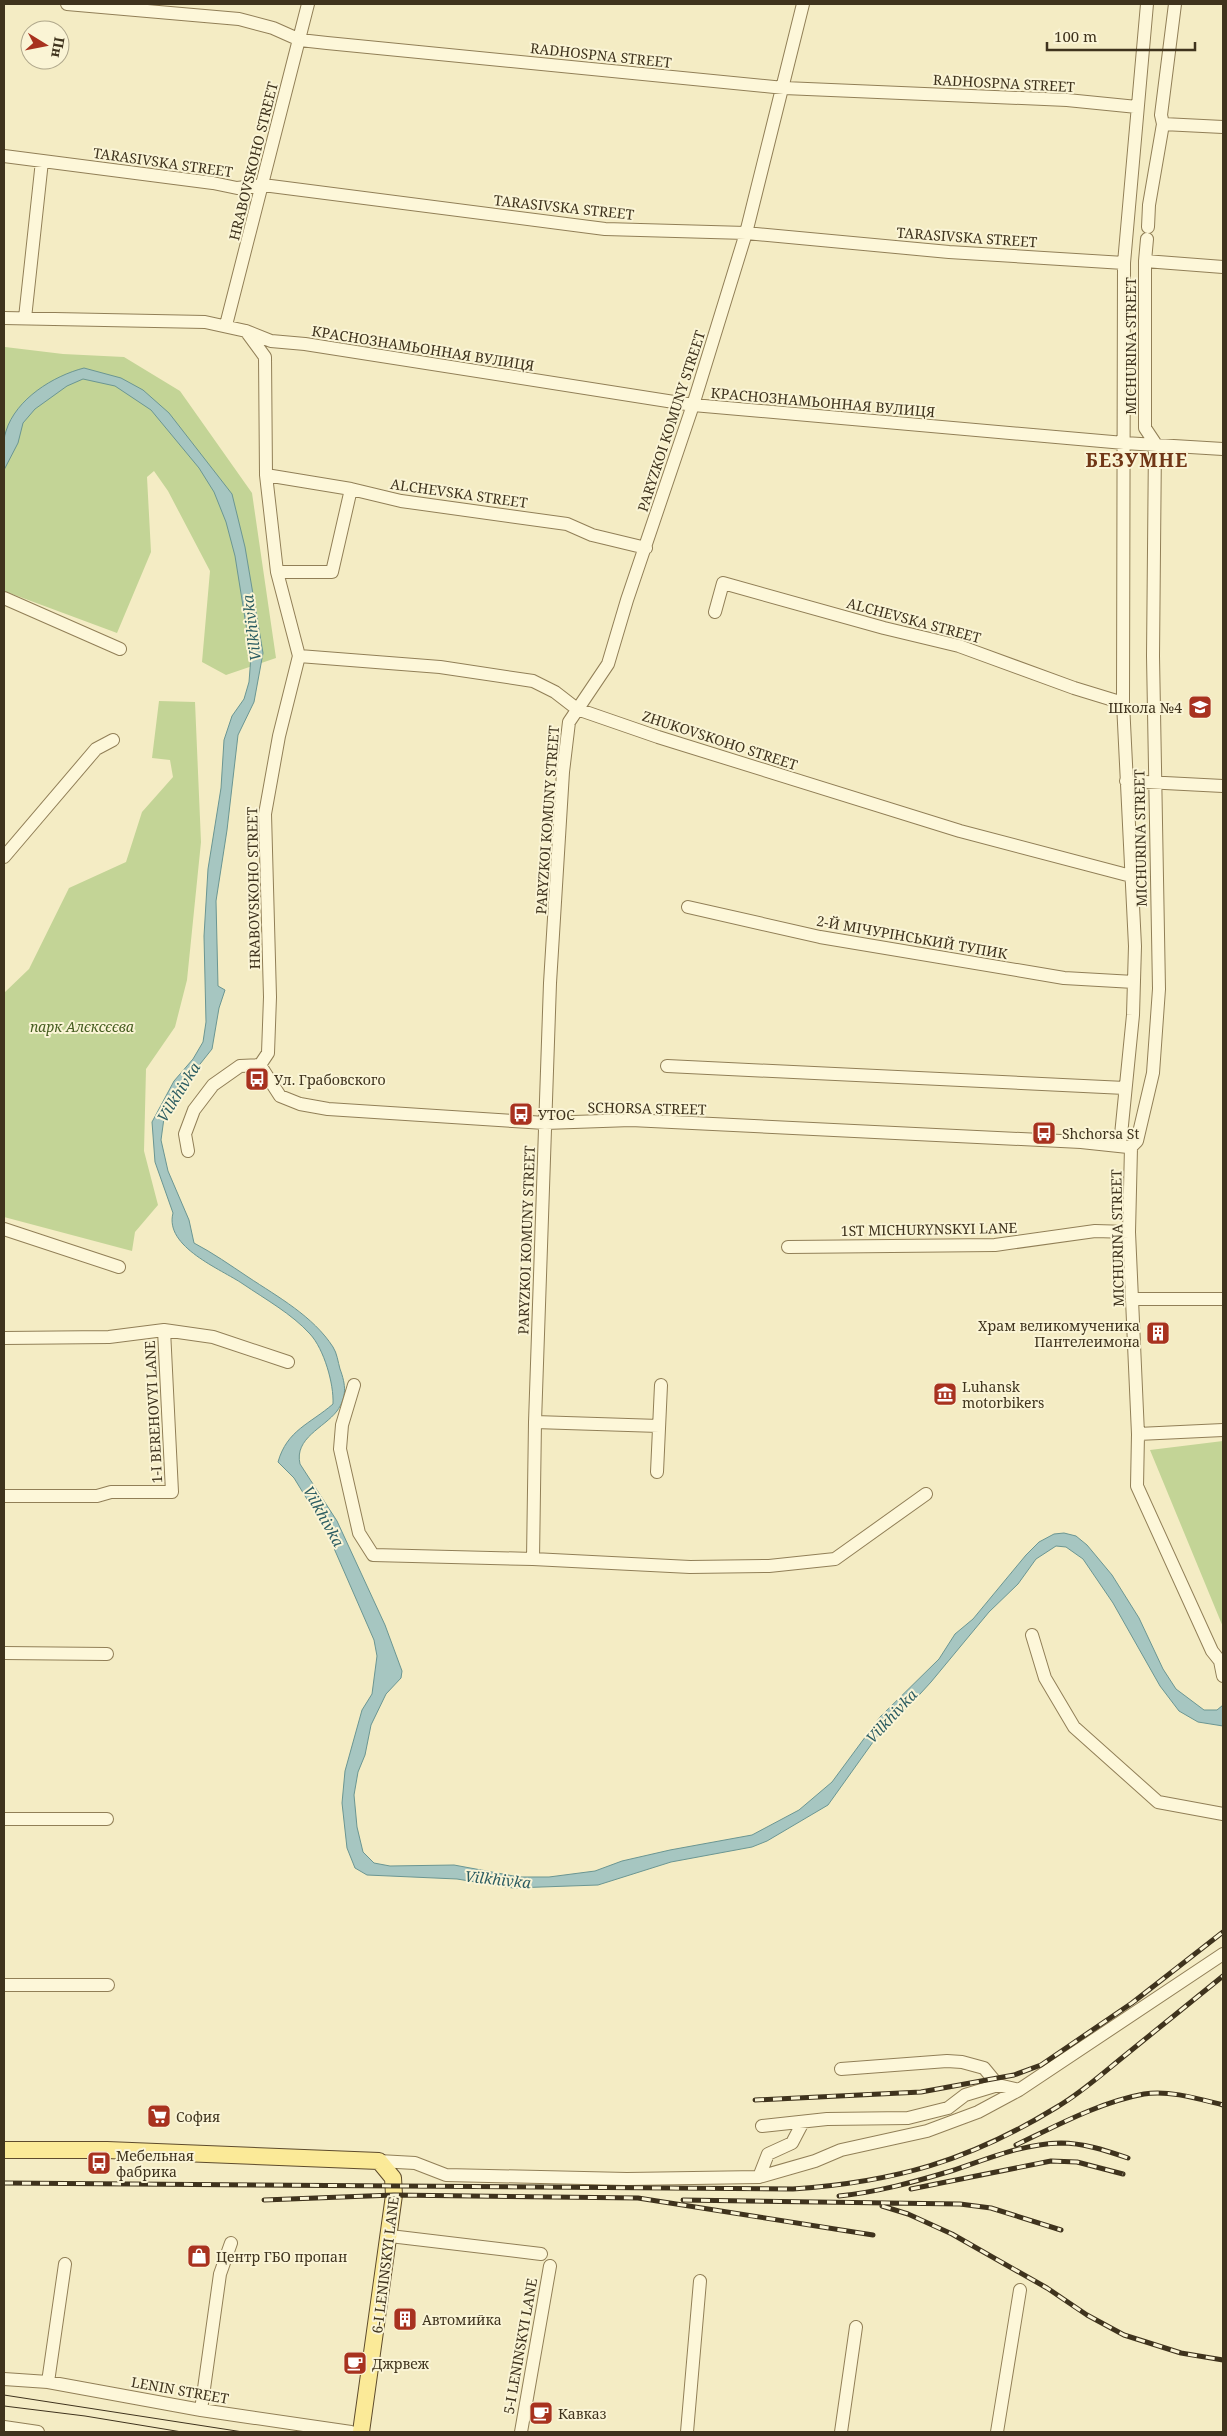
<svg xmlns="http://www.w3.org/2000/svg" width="1227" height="2436" font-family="'Noto Serif',serif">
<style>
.green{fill:#c3d496}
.water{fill:#a6c6c1;stroke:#6b9692}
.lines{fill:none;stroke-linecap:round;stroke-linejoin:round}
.minor-casing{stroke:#917f57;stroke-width:14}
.major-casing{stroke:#5e4b2c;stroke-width:18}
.minor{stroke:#fdf7d9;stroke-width:12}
.major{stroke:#fbea98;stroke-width:16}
.tram{stroke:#3f331d;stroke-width:1}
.rail-casing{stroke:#3f331d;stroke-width:5}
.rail{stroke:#faf4d5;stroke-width:3;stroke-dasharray:9;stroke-linecap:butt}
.labels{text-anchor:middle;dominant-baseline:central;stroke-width:4;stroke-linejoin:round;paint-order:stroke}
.street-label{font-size:14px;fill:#3f331d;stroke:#faf4d5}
.poi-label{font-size:14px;fill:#3f331d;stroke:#faf4d5;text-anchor:start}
.park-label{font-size:14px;font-style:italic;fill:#465e21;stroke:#faf4d5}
.water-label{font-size:15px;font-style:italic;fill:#2b5c61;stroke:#faf4d5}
.district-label{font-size:19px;font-weight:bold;letter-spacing:1px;fill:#713717;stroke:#faf4d5}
</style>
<rect width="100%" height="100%" fill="#f4ecc4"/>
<path class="green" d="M5,347L63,354L124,357L180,391L252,493L276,658L226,675L202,662L210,571L168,491L154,471L147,477L151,552L117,633L4,591Z
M159,701L195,702L201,842L187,980L175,1027L146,1069L144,1151L158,1205L135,1232L132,1251L4,1217V993L29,969L69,888L126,862L142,812L173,777L170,760L152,758Z
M1223,1441V1627L1150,1450Z"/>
<path class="water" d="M84,368L121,378L143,390L169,413L232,494L245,547L263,653L254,702L238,735L227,830L216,901L218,986L225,990L219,1008L212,1049L181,1088L164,1118L161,1140L168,1171L189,1220L194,1243C213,1253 230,1265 248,1277C278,1297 313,1316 333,1347C337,1353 338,1362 340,1369C346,1385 347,1397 337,1411C324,1428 294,1438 300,1464L337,1521L385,1625L402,1671L401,1678L386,1694L371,1725L365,1755L358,1772L354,1795L357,1827L363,1852L374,1863L390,1866L454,1865L519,1877H549L595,1871L622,1861L670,1850L752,1835L799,1810L832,1782L880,1717L939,1659L955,1634L973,1619L1026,1555L1039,1542L1054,1534L1064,1533L1076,1536L1087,1545L1112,1575L1139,1618L1163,1669L1176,1689L1204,1710H1217L1223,1705V1726L1198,1722L1179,1711L1160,1686L1113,1603L1083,1559L1066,1547L1056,1546L1036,1559L1018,1584L989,1612L931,1682L910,1705L883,1728L828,1805L767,1841L752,1847L671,1862L598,1885L513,1888L457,1879L367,1875L355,1868L347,1848L342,1803L345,1771L362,1710L372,1694L377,1656L374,1640L326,1530L294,1478L278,1462C287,1430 310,1424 333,1404C334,1384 324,1349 310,1334C292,1314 265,1299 243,1284C221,1269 164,1247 173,1213L155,1162L152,1122L174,1081L193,1059L203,1042L206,1022L204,936L208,869L221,788L224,740L232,716L244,699L249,682L251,656L235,556L226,522L214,492L199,468L151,410L115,386L83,379L67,386L35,409L23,423L18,443L4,470C4,457 2,443 6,431C16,399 53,376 84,368Z"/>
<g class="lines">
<g class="minor-casing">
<path id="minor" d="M67,4L239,19L273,28L300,40L327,43L784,88L1067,100L1137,107
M1163,124L1223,127
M4,156L213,183L237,188L263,185L605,229L746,233L949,252L1124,263
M1148,227L1149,205L1163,124L1161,115L1175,4
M1147,239L1145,261V428L1155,443L1153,656L1159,989L1153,1073L1137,1141L1131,1147L1129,1232L1138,1434L1137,1486L1212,1651L1220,1661L1223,1676
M1145,261L1223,267
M4,318L205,322L246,331L271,341L305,344L693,405L1124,443L1223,449
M25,318L42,161
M226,325L308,4
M246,331L265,357L266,475L270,510L277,572L299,656L279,736L265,814L270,997L268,1053L260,1065
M266,475L351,489L401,501L567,524L592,535L646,548
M277,572H332L351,489
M4,598L120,649
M715,612L723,583L884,628L959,646L1074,688L1123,703
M299,656L440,667L533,681L555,692L577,709L658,737L960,831L1131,876
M1126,781L1223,786
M4,857L96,749L113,740
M688,907L820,937L1064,978L1134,982
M667,1066L1125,1088
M1120,1145L1133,1015L1135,946L1123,703L1124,263L1147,4
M188,1151L185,1134L194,1110L213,1085L240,1066L260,1065L280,1096L300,1104L328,1109L545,1123L631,1120L1081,1142L1128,1147
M4,1229L119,1267
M788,1247L995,1245L1095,1231L1129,1232
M1132,1299H1223
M164,1330L213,1337L288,1362
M4,1338L109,1337L164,1330L172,1492H111L97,1496H4
M354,1385L342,1425L340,1449L359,1533L373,1555L533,1559L690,1567L769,1566L835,1559L926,1494
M535,1422L659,1426
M1138,1434L1223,1430
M657,1472L661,1385
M533,1559L535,1422L550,983L563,772L569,722L608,664L627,600L693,405L746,233L803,4
M1032,1635L1045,1678L1074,1727L1158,1802L1223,1814
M4,1653L107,1654
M4,1819H107
M4,1985H108
M841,2069L947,2061L962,2062L984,2068L998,2085L1019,2090L1223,1954
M762,2126L827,2119L908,2118L948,2108L965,2095L998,2085
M379,2161L415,2163L446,2175L627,2179L759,2177L815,2161L841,2150L927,2131L978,2112L1019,2090
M759,2177L768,2154L792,2143L803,2122
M390,2236L541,2254
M4,2379L48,2382L201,2410L351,2432
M48,2382L65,2264
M201,2410L220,2274L231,2243
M4,2427L38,2432
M521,2432L550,2266
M687,2432L700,2281
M841,2432L856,2327
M997,2432L1020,2290"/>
</g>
<g class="major-casing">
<path id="major" d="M4,2150H107L379,2161L393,2178L394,2195L361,2432"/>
</g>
<use href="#minor" class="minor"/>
<use href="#major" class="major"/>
<path class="tram" d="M4,2395L243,2432
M4,2406L85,2416L182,2432"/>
<g class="rail-casing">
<path id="rail" d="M755,2100L921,2092L1014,2075L1041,2065L1066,2048L1132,2003L1223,1932
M1016,2145C1056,2126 1100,2102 1144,2094C1170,2090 1199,2099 1223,2105
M4,2183L793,2189C895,2182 969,2161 1057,2107C1081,2093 1102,2074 1123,2057C1156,2030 1190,2003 1223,1976
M911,2189L1051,2161L1077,2162L1123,2174
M839,2196C878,2192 914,2182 951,2171C988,2159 1021,2144 1061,2143C1084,2143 1107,2151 1128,2158
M264,2200L394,2195L638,2198L873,2235
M683,2200L960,2204L991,2208L1061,2230
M882,2206L908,2214L952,2234L1047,2288L1087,2315L1124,2335L1181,2353L1223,2360"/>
</g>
<use href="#rail" class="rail"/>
</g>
<defs>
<g id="school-square" transform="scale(1.25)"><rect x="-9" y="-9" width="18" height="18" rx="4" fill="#a8321f" stroke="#faf4d5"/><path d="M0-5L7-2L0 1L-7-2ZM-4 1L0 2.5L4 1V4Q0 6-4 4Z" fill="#fff"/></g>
<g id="bus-square" transform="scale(1.25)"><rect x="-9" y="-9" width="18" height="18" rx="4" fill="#a8321f" stroke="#faf4d5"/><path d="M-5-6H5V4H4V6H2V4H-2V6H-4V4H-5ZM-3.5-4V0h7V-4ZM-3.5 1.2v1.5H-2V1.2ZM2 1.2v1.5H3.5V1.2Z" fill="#fff"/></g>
<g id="building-square" transform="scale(1.25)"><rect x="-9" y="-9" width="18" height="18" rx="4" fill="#a8321f" stroke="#faf4d5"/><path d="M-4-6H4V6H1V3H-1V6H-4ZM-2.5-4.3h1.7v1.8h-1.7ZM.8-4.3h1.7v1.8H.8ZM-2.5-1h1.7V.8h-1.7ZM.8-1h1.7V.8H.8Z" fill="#fff"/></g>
<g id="museum-square" transform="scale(1.25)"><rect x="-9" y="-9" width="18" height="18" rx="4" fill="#a8321f" stroke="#faf4d5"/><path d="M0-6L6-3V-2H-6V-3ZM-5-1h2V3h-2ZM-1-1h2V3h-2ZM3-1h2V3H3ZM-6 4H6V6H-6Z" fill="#fff"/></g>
<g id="supermarket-square" transform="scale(1.25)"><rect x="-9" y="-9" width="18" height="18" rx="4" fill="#a8321f" stroke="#faf4d5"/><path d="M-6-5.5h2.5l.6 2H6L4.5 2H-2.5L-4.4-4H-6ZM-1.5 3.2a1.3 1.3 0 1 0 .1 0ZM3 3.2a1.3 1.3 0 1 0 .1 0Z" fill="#fff"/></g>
<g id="shop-square" transform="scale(1.25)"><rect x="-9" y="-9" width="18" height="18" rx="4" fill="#a8321f" stroke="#faf4d5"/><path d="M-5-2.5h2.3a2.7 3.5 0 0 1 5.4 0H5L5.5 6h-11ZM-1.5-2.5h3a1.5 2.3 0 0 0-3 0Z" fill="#fff"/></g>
<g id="cafe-square" transform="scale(1.25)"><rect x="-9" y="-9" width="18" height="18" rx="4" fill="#a8321f" stroke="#faf4d5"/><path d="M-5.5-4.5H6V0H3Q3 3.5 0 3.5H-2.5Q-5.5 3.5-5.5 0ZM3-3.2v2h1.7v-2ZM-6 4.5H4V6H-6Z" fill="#fff"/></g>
</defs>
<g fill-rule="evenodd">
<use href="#school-square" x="1200" y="707"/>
<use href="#bus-square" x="257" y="1079"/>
<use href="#bus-square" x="521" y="1114"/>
<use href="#bus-square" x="1044" y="1133"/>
<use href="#building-square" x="1158" y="1333"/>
<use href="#museum-square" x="945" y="1394"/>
<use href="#supermarket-square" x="159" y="2116"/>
<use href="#bus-square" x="99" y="2163"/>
<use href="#shop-square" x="199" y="2256"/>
<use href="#building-square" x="405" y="2319"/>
<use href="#cafe-square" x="355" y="2363"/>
<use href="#cafe-square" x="541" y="2413"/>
</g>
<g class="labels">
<g class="street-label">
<text transform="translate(601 55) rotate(6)">RADHOSPNA STREET</text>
<text transform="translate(1004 83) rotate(3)">RADHOSPNA STREET</text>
<text transform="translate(253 161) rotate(-76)">HRABOVSKOHO STREET</text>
<text transform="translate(163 162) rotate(8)">TARASIVSKA STREET</text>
<text transform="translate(564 207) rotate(6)">TARASIVSKA STREET</text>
<text transform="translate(967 237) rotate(4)">TARASIVSKA STREET</text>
<text transform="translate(1130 346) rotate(-90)">MICHURINA STREET</text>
<text transform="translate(423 348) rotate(9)">КРАСНОЗНАМЬОННАЯ ВУЛИЦЯ</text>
<text transform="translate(823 402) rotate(5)">КРАСНОЗНАМЬОННАЯ ВУЛИЦЯ</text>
<text transform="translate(671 421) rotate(-72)">PARYZKOI KOMUNY STREET</text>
<text transform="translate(459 493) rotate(8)">ALCHEVSKA STREET</text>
<text transform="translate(914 620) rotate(15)">ALCHEVSKA STREET</text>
<text transform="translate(720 740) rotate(18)">ZHUKOVSKOHO STREET</text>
<text transform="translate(547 820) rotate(-86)">PARYZKOI KOMUNY STREET</text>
<text transform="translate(1140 838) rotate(-91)">MICHURINA STREET</text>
<text transform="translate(253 888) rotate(-91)">HRABOVSKOHO STREET</text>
<text transform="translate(912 937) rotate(10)">2-Й МІЧУРІНСЬКИЙ ТУПИК</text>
<text transform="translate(647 1108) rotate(1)">SCHORSA STREET</text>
<text transform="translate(929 1229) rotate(-1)">1ST MICHURYNSKYI LANE</text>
<text transform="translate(1117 1238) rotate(-91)">MICHURINA STREET</text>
<text transform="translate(526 1240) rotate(-88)">PARYZKOI KOMUNY STREET</text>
<text transform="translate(153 1412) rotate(-93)">1-I BEREHOVYI LANE</text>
<text transform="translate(385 2265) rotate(-83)">6-I LENINSKYI LANE</text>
<text transform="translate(520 2346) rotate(-80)">5-I LENINSKYI LANE</text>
<text transform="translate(180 2390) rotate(10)">LENIN STREET</text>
</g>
<g class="poi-label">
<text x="1182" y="707" text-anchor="end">Школа №4</text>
<text x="274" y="1079">Ул. Грабовского</text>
<text x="538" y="1114">УТОС</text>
<text x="1062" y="1133">Shchorsa St</text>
<text x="1140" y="1325" text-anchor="end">Храм великомученика<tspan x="1140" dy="16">Пантелеимона</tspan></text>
<text x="962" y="1386">Luhansk<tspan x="962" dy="16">motorbikers</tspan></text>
<text x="176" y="2116">София</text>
<text x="116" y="2155">Мебельная<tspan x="116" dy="16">фабрика</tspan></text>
<text x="216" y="2256">Центр ГБО пропан</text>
<text x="422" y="2319">Автомийка</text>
<text x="372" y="2363">Джрвеж</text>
<text x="558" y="2413">Кавказ</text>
</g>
<g class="park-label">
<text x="82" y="1026">парк Алєксєєва</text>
</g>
<g class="water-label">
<text transform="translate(251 628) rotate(-97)">Vilkhivka</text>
<text transform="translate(178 1092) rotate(-58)">Vilkhivka</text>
<text transform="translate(324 1516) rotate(61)">Vilkhivka</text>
<text transform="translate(891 1716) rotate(-47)">Vilkhivka</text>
<text transform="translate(498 1879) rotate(6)">Vilkhivka</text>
</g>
<g class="district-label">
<text x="1137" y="460">БЕЗУМНЕ</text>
</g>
</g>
<rect width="1227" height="2436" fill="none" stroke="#3f331d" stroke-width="10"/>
<g transform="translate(45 45) rotate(100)"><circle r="24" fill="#faf4d5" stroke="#afa78b"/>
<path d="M0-4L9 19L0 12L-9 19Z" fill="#a8321f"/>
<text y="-8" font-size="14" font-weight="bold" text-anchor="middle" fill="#3f331d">Пн</text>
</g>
<path d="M1047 42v8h148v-8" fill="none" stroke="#3f331d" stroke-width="2.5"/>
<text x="1054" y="42" font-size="15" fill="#3f331d" stroke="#faf4d5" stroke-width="4" paint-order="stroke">100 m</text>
</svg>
